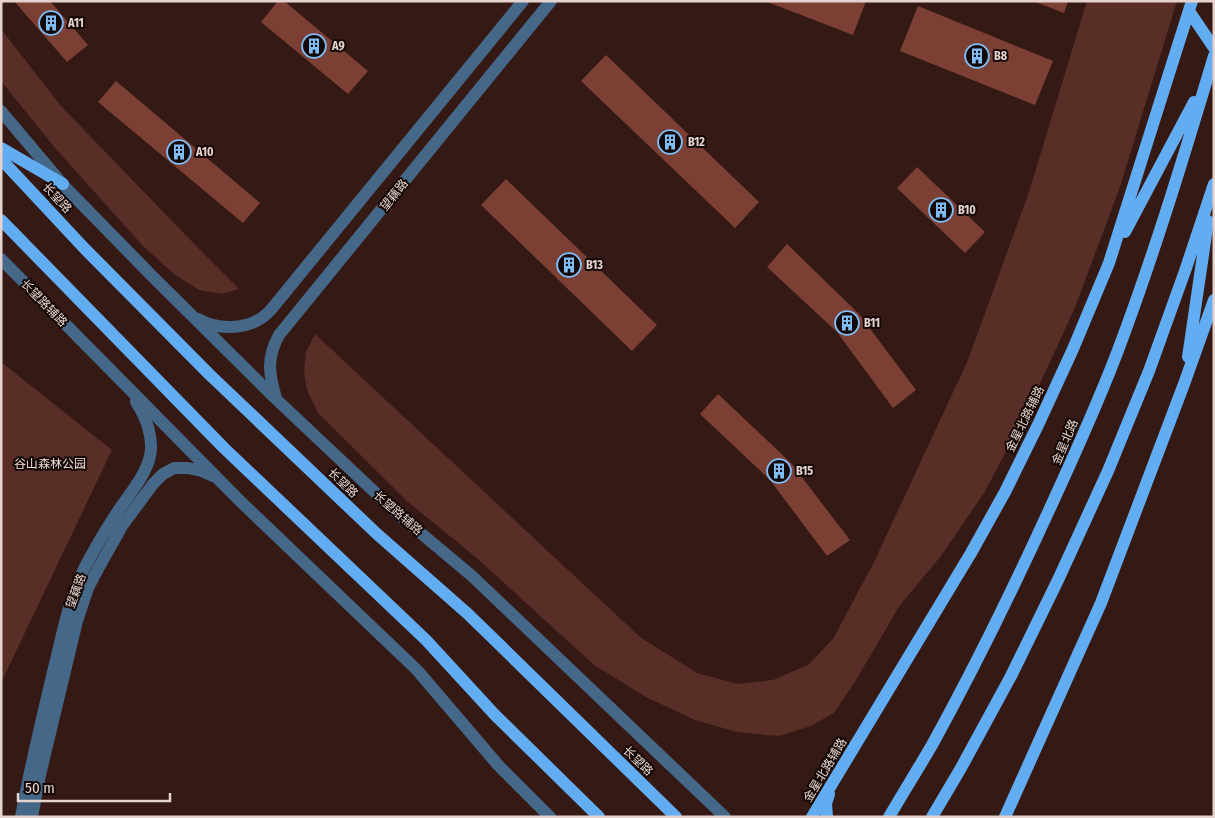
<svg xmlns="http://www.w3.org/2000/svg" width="1215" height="818" font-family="'Fira Sans Condensed','Noto Sans SC',sans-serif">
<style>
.green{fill:#582e26}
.building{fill:#7c3f34}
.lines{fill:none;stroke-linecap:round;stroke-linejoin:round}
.minor{stroke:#456889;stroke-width:12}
.major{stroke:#62adf1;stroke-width:12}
.labels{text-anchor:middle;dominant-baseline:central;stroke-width:4;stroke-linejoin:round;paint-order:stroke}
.poi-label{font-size:12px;font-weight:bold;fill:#e6d3cf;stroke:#140806;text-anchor:start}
.street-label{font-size:12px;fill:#e6d3cf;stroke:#140806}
.park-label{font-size:12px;fill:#f1ddd8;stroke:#140806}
</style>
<rect width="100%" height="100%" fill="#351914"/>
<path class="green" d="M1087,1H1177L1120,187L1074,310L1025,416L984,493L941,556L900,605L856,680L834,713L811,726L779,736L737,732L695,720L646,697L594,665L478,559L408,502L318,413L307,390L304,372L306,352L315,334L640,637L697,673L738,684L773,680L808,665L833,639L874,562L968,360L1029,192Z
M1,29L61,106L202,252L239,289L222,294L199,290L174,274L143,246L55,148L1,81Z
M1,362L112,450L1,683Z"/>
<path class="building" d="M14,1H50L88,45L67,62Z
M278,1H284L368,71L348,94L261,22Z
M765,1H866L853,35Z
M1033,1H1068L1064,13Z
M918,6L1053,61L1035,105L900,51Z
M606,55L759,202L735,228L581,81Z
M116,81L260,203L243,223L98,102Z
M917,167L985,232L965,253L897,188Z
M506,179L657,325L632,351L481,205Z
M787,244L859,314L916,390L893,408L837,332L767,267Z
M718,394L791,463L850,540L827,556L770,480L700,414Z"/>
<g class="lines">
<path class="minor" d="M1,111L65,187L153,277L277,400L398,514L472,576L725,817
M1,259L240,501L417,670L498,765L550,817
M198,319C217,330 245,330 263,317C267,314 271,310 274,306L523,1
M276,398C269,373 266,359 279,335L551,1
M21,817C30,767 42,718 54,668C61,641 66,611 77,584C88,559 103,534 118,511C129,495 146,475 150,456C154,438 146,417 136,402
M32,817L40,775L77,621L88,588L99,567L122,526L153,484L163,474L174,468H188L202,471L213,476"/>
<path class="major" d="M1189,11L1214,48
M1,148L63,184
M1,159L85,249L210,375L377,534L468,614L676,817
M1,220L224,448L426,640L495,715L599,817
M1125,232L1194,102
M1188,357L1208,221
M812,817L971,553L1005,492L1038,425L1073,349L1109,263L1192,1
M827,817L826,804L829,794
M889,817C903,793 918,769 932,745C975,667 1014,587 1051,506C1074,456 1097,405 1117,353C1154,255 1184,156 1214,56
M932,817L961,768L1011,676L1058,580L1108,471L1149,371L1185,271L1214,184
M1005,817L1101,603L1184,384L1214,300"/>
</g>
<defs>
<g id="building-ring" transform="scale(1.25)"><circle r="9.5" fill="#140806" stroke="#7ebef9" stroke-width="1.5"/><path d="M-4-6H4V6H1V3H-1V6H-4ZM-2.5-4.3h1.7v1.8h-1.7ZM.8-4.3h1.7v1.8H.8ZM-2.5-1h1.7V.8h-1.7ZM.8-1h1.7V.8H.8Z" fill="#7ebef9"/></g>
</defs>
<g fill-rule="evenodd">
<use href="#building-ring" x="51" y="23"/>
<use href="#building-ring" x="314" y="46"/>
<use href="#building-ring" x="977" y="56"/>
<use href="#building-ring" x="670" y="142"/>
<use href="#building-ring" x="179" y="152"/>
<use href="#building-ring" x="941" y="210"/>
<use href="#building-ring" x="569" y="265"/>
<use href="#building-ring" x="847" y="323"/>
<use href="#building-ring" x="779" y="471"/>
</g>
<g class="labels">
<g class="poi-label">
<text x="68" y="23">A11</text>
<text x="332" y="46">A9</text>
<text x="994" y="56">B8</text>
<text x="688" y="142">B12</text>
<text x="196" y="152">A10</text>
<text x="958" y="210">B10</text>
<text x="586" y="265">B13</text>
<text x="864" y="323">B11</text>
<text x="796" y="471">B15</text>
</g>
<g class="street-label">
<text transform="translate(394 195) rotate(-51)">望藕路</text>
<text transform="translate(57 198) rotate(47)">长望路</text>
<text transform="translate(44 303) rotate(46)">长望路辅路</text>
<text transform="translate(1025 419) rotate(-64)">金星北路辅路</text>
<text transform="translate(1065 442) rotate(-67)">金星北路</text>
<text transform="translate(343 483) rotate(44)">长望路</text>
<text transform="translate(398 513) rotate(41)">长望路辅路</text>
<text transform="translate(76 591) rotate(-70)">望藕路</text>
<text transform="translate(638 761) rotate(44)">长望路</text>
<text transform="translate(825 770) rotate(-59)">金星北路辅路</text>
</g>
<g class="park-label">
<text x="50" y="464">谷山森林公园</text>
</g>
</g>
<rect width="1215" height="818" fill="none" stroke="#e6d3cf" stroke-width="5"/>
<path d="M18 793v8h152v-8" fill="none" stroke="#e6d3cf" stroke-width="2.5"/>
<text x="25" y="793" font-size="15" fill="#e6d3cf" stroke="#140806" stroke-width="4" paint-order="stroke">50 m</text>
</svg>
